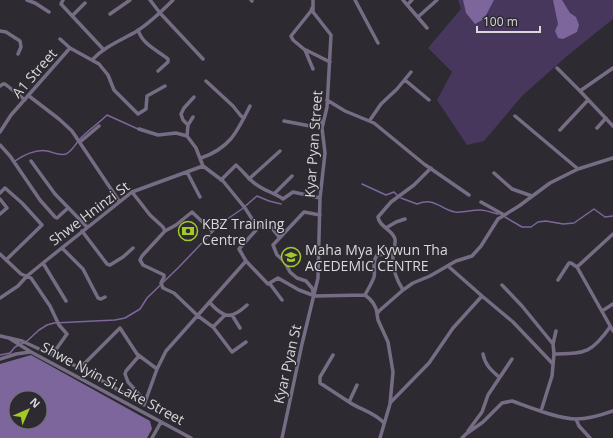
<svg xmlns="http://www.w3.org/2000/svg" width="613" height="438" font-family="'Open Sans',sans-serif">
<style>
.green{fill:#48375d}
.water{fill:#7d669c;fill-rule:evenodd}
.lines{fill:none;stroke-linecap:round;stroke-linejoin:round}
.stream{stroke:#7d669c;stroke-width:1.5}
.minor{stroke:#766c84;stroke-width:3.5}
.labels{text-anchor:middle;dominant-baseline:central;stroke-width:3;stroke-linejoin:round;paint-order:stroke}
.street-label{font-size:14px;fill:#dad8dc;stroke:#2d2b31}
.poi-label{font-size:14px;fill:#dad8dc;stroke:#2d2b31;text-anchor:start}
</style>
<rect width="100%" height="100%" fill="#2d2b31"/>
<path class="green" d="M458,0H613V19L567,56L522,96L484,141L467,145L437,100L452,72L428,48L461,9Z"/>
<path class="water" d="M463,0H494L484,19L475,24L466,13Z
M553,0H562L570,13L576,17L579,25L577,32L563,39L558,38L555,31L558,24Z
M31,355L150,421L152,429L147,438H0V364ZM16,398H40V422H16Z"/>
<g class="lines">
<path class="stream" d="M15,161C24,155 36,149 47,151C53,152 59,156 66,154C72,151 75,145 79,140C87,131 98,124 107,115L138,129
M362,184L386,195L394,192L397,195
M401,198L417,204C436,197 439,209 455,212C463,213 472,210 480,210C486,210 493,213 498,214
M505,217L522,227H531L538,222L546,221L563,224L574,223L594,209L605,217L613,216
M0,355L10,353L15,347L27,341L39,330L47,325L54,323L115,320L125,318L140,309L147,298L179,267L220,224L242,209L257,196L269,201L281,204"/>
<path class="minor" d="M27,0L35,3L49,12
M63,0L61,4L104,50
M150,0L160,13L203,59
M251,0L252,1
M355,0L378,43
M403,0L427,28
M407,5L412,0
M312,8L311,11L291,36L293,40L305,50L313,69
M110,14L130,0
M73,15L85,3
M418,17L437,0
M138,30C143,45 157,50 168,59V62L158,71
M0,31L6,32L20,41L21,47L18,54
M60,39L70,48L99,64L108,75L114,90L138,114L146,109L147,96L165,86
M306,50L330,62
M92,60C105,46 122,40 137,31C151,22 162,11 173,0
M557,68L580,91
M613,68L580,91L613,126
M405,80L429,100
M206,81L233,106L241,116L244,118
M0,86L3,84H5L25,100
M29,96L59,119L72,131L119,201
M327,100L345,111L374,123L424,164L469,195
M515,116L578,169
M370,120L381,104L397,89L411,72
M284,121L310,126L323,121
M188,125L183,120L181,114L184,108L194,97
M597,128L606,118
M139,129L158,135L176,133L187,136L196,148L203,166L223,181L245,208L258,228L239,249L246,261L268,284L278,278L299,290L315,296L365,295C372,300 376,305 377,313
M560,130L588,100
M0,132L11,115L70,48
M187,136L188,125L193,117
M80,142L99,126
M0,145L10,156L40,200L55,217L57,218L68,208
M201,158C230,148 237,132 250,106
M31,161L55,194L87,227
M187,172L200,197
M494,173L512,189L532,196
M249,179L280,151
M221,180L236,165C244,172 249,180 257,185C265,191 275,193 283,199L293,192L320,198
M132,192L150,215L163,227L165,231L142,256L140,260L143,265L164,275V277L161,283L163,288L174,293L198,316L213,327L232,352L246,342
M0,193L5,188L22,203L42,225L6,260
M275,193L292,176
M0,199L7,208L0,214
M481,202L504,215
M258,228L266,221L279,237
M386,228L396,222L405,219
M82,231L107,264L110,265L123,257L133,248
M165,231L176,225L192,212L212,231
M613,234L577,267L613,331
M62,248L83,269L98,298L101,299L105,297
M0,254L21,274L31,278L50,306L59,325L67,334L52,355
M43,263L66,301
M448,266L482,296L513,322L553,364
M558,280L569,263H571L577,267
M270,284L282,300
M502,285L522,306L553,344L554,354L552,376L541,411
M403,290C396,279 392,267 393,254C393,250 396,244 395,239C393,230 379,227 378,217L391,202L414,185L431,168
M314,295L312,288L306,281L297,278L290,272L284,261L277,255L273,245L304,212L320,215
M365,295C368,289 372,283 374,277C376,268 371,264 377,255L386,254L394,247
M0,298L18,286L27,276L43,263L132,192L203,166
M210,303C224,318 231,320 247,305
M602,311L613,304
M232,315L240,328
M213,327L225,315
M0,336L9,338L31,352L191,438
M9,338L22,341L80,368L144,405L157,369L166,351L246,261
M553,344L556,331
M483,354C485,365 491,370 499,377
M554,354C585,353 591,354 610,327
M333,355L320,377V383L349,402
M139,356L126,371L125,374L128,382L145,401
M0,359L16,354L30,352
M80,368L120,328L137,354L157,369
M357,385L349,402C361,410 374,412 384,423
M390,403L429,363L453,328L482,296
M576,419L579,426L590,438
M468,431L482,412L488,395L512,359
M152,438L161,422
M282,438L302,344L318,278L320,198L325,153L322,128L327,107L331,35L313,12V0
M380,438L390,404L393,372L388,342L378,320L377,314L379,311L403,290L413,283L430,276L456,261L472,256L481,246L498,219L519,206L550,183L578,169L613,158
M462,438L466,434L483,422L502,403L512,401C529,407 558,419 576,419C588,419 602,415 613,411"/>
</g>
<defs>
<g id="bank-ring" transform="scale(1)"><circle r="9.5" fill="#2d2b31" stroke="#a2c928" stroke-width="1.5"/><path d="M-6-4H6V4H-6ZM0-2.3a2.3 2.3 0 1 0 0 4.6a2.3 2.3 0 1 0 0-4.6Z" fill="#a2c928"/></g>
<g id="school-ring" transform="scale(1)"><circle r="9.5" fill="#2d2b31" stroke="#a2c928" stroke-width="1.5"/><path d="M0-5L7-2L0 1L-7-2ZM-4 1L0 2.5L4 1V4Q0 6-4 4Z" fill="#a2c928"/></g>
</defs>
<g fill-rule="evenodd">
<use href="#bank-ring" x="188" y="231"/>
<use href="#school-ring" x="291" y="257"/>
</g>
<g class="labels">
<g class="street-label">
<text transform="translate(34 73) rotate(-49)">A1 Street</text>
<text transform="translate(313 144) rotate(-86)">Kyar Pyan Street</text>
<text transform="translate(89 213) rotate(-37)">Shwe Hninzi St</text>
<text transform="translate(287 364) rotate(-77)">Kyar Pyan St</text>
<text transform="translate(113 383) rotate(28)">Shwe Nyin Si Lake Street</text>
</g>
<g class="poi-label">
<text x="202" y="223">KBZ Training<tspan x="202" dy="16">Centre</tspan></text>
<text x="305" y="249">Maha Mya Kywun Tha<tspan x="305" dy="16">ACEDEMIC CENTRE</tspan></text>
</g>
</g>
<g transform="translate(28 410) rotate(45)"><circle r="19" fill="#2d2b31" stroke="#727075"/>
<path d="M0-3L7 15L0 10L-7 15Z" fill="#a2c928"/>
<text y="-6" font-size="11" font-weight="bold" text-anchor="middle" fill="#dad8dc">N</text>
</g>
<path d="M477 26v6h63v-6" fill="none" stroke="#dad8dc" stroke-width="2"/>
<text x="483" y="26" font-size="12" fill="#dad8dc" stroke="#2d2b31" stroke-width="3" paint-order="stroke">100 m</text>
</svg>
